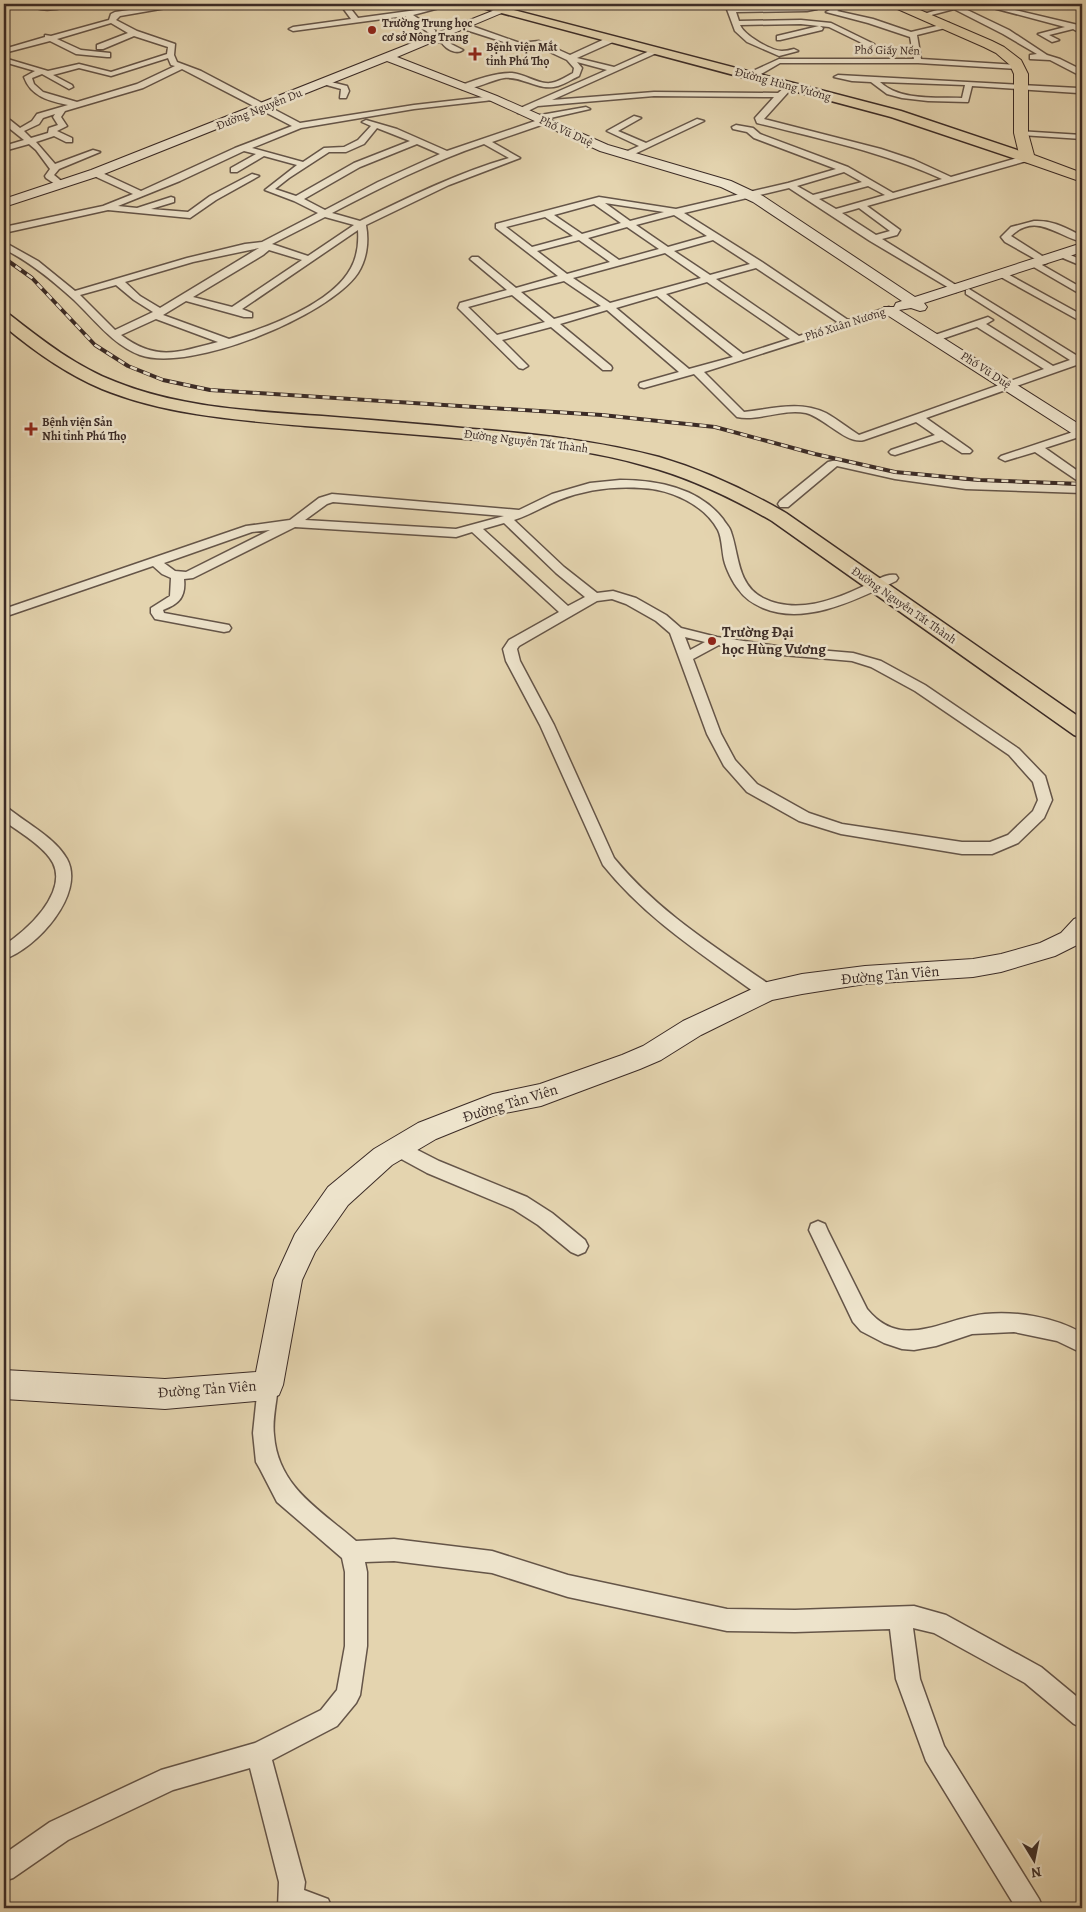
<svg xmlns="http://www.w3.org/2000/svg" width="1086" height="1912" font-family="Alegreya,serif">
<style>
.lines{fill:none;stroke-linecap:round;stroke-linejoin:round}
.street-casing{stroke:#655548;stroke-width:3}
.secondary-casing{stroke:#3b2b26;stroke-width:2}
.primary-casing{stroke:#3b2b26;stroke-width:3}
.highway-casing{stroke:#3b2b26;stroke-width:2}
.street{fill:#ede3cb;fill-rule:evenodd}
.secondary{fill:#ede3cb;fill-rule:evenodd}
.primary{fill:#e4d4af;fill-rule:evenodd}
.highway{fill:#e4d4af;fill-rule:evenodd}
.rail-casing{stroke:#3b2b26;stroke-width:4}
.rail{stroke:#ede3cb;stroke-width:2.5;stroke-dasharray:7;stroke-linecap:butt}
.poi-dot{fill:#8f2418;stroke:#ede3cb;stroke-width:2}
.labels{text-anchor:middle;dominant-baseline:central;stroke-width:5;stroke-linejoin:round;paint-order:stroke}
.far-poi-label{font-size:12px;font-weight:bold;fill:#3b2b26;stroke:#ede3cb;text-anchor:start}
.far-street-label{font-size:12px;fill:#3b2b26;stroke:#ede3cb}
.poi-label{font-size:15px;font-weight:bold;fill:#3b2b26;stroke:#ede3cb;text-anchor:start}
.street-label{font-size:15px;fill:#3b2b26;stroke:#ede3cb}
</style>
<rect width="100%" height="100%" fill="#e4d4af"/>
<filter id="stains"><feTurbulence type="fractalNoise" baseFrequency=".004" numOctaves="4"/><feColorMatrix values="0 0 0 0 .2 0 0 0 0 .09 0 0 0 0 .02 0 0 0 .5 -.17"/></filter>
<radialGradient id="worn" r=".72"><stop offset=".6" stop-color="#630" stop-opacity="0"/><stop offset="1" stop-color="#630" stop-opacity=".3"/></radialGradient>
<g class="lines">
<g class="street-casing">
<path id="street" d="M28,4H73C62,10 38,13 28,4Z
M172,4H189L120,16L116,20L137,31L175,44L174,55L177,62L201,71L300,123L414,105L493,96L497,98L493,100L414,109L301,128L252,148L303,162L324,148L344,147L358,140L371,126L362,122L366,120L397,129L447,151L538,120L534,118L535,116L586,107L590,109L546,119L548,121L547,123L492,142L520,158L449,185L366,225C369,241 367,259 358,273C329,316 190,373 140,355C113,345 94,319 74,300C52,280 30,262 4,249V242L38,261L75,291L187,258L245,244L262,242L318,213L294,201L265,190L297,165L264,156L237,172H231V168L256,154L244,151L180,181L118,206L137,208L171,197L174,198V202L151,209L188,212L210,196L252,174L259,176L216,200L190,218L108,210L4,233V227L103,206L133,194L92,175V171H98L141,191L235,148L292,126L182,69L143,88L65,111L61,117L67,126L57,131L72,138V142H66L54,136L36,142L55,164L93,150L100,152L59,169L54,175L65,184L58,186L46,178L45,176L50,169L36,150L29,144L4,151V146L24,140L4,124V120H10L20,128L32,121L37,114L68,105C50,101 31,97 24,77L35,71L4,62V58L48,71L79,64L111,72L167,54L168,47L134,36L103,49H97V45L128,33L111,23L57,39L81,50L110,53V57H107L76,54L50,41L4,53V49L45,37V35L51,36L109,20L111,14L115,12ZM168,58L171,65L175,66L137,84L77,102L43,92L34,84L32,78L42,74L69,89L73,87L72,85L53,75L79,68L111,76ZM55,114L53,117L58,125L49,128L48,133L31,138L24,131L39,124L43,118ZM377,128L410,141L354,163L296,196L275,189L289,178L329,152H346L364,144ZM417,144L440,154L378,182L325,210L304,199L360,167ZM484,144L509,158C457,173 409,197 360,221L332,213C382,187 431,162 484,144ZM325,217L354,225L308,256L272,244ZM358,230C359,243 357,257 351,268C332,304 266,328 229,339L163,315L186,301L244,317H252V313L242,309ZM259,248L160,308L140,296L125,282L193,262ZM269,250L302,260L232,307L193,297L263,255ZM116,285L134,300L153,312L115,330L80,295ZM156,319L218,342C178,352 157,362 121,335Z
M340,4H347L358,18L424,9L444,4H454L413,15L435,30L437,37L448,39L451,44L463,50C456,55 446,49 442,43L431,40L429,33L405,16L293,31L289,29L293,27L351,19Z
M725,4H732L734,8L807,7L810,6V4H816L817,9L807,11L736,12L739,21L801,20L831,23L874,44L866,52H860V47L864,44L829,27L820,26L823,28L822,30L780,40H777V36L819,26L801,24L740,25C744,35 771,51 782,51C786,51 790,50 794,49L798,51L779,56L747,42L735,31Z
M841,4H850L837,11L873,19L911,32L949,23V27L917,35L921,59L1019,65L1023,67L1019,69L918,63H780L761,74H755V70L779,59H914L910,37L868,23L826,12Z
M958,4H968L961,7L1009,30L1047,55L1060,59L1082,70V100L1078,98V93L972,86L968,102L928,101L902,98L887,94L871,82L852,81L834,77L838,75L1078,88L1077,74L1050,60L1030,59V55L1037,54L1003,34L954,9L924,17L920,15ZM880,82L965,85L962,98C936,97 900,101 880,82Z
M978,4H990L1078,25L1082,29V34L1073,29L1049,35L1059,40L1052,42L1038,34L1065,27Z
M460,24H466L520,43L539,41L570,55L609,37H615V41L577,58L614,67L654,49L661,51L552,100L654,92L778,93L789,84L793,86L792,88L764,119L881,149L914,160L951,177L1024,156H1030V160L867,206L900,230L897,235L882,239L959,287L961,289L956,292L870,241L789,188L684,213L762,262L848,320L889,307L894,310L893,312L704,372L744,412C772,409 799,400 826,413C837,419 848,428 859,435L1044,369L977,327L936,341L931,338L932,336L988,317L993,320L986,324L1053,366L1070,360L966,294V290L969,289L1079,357L1082,356V363L926,418L970,449L972,451L970,453H962L942,440L895,455L891,454L889,452L891,450L935,435L916,422L864,440C847,445 825,418 806,413C783,408 757,422 737,417L694,374L644,388L640,387L639,385L640,383L679,372L607,310L560,324L611,366L612,368L611,370H603L551,327L502,340L528,366L523,369L519,368L458,308L460,303L507,290L470,259L472,257H478L516,288L558,276L496,228V224L599,197L676,209L788,183L836,169L754,138L747,132L733,129L732,127L736,125L753,128L760,134L848,167L893,193L942,179C883,152 820,139 757,123L755,118L774,97L654,96L538,106L524,113H518V109L607,70L577,62L582,68L579,76C572,79 565,84 558,86C539,92 523,76 504,78C491,80 475,90 462,89V85C478,79 495,73 512,73C526,74 541,87 555,82C561,80 567,76 573,73L574,68L567,60L535,45L519,47L460,28ZM844,172L862,182L813,195L797,186ZM868,186L885,195L836,209L819,199ZM605,203L664,212L630,221ZM594,204L621,223L582,234L554,215ZM859,208L890,231L876,235L842,213ZM674,215L707,236L668,247L636,225ZM545,217L573,236L532,247L506,227ZM627,227L659,249L619,260L588,238ZM579,240L610,262L567,274L537,251ZM713,240L750,264L710,275L674,251ZM665,253L701,278L610,303L573,278ZM756,268L839,323L799,336L716,279ZM564,281L601,306L554,319L521,292ZM707,282L790,339L743,354L666,294ZM512,295L545,322L497,335L468,307ZM657,296L733,357L689,369L616,308Z
M323,80L347,86L349,91L346,98H340L341,89L323,84Z
M634,116L641,118L618,131L646,143L697,119L704,121L626,158L623,157V153L639,146L607,131Z
M1018,131L1082,135V139L1021,135H1018Z
M1034,221C1053,220 1066,228 1082,236V242C1057,236 1036,212 1011,236L1047,259V263L1044,264L1005,242L1001,237L1011,227Z
M1061,251L1082,260V266L1058,256L1056,254Z
M1035,261L1082,288V295L1032,266V262Z
M1002,271L1082,315V322L999,276V272Z
M1082,429V436L1045,448L1082,474V482L1078,481L1035,452L1005,461L999,458L1001,456Z
M837,460L895,473L966,481L1082,486V493L966,489L895,479L837,466L788,507H780L778,504L780,501L828,462Z
M620,480C657,480 699,488 723,519C725,523 730,527 731,532C739,554 737,585 763,598C797,615 835,600 868,584C877,580 887,573 896,575L898,578L896,581C857,599 806,626 763,608C754,604 745,599 739,590C733,583 726,569 724,560C722,551 722,538 718,530C704,504 670,489 641,488C614,486 584,490 559,500C544,506 530,515 514,520L564,567L597,593L613,591L636,598L666,615L681,628L717,637L783,647L853,653L881,661L925,685L1019,749L1045,776L1052,800L1044,818L1018,843L992,854H962L841,834L799,821L747,792L724,766L707,734L670,633L656,621L626,604L612,599L597,601L519,646L517,649L520,661L554,725L614,858C658,912 717,948 773,987L775,992L773,997L767,999L761,997C705,956 647,920 603,865L540,725L506,661L503,649L509,640L559,612L472,532L456,537L295,527L193,578L184,579C186,597 179,604 163,610L164,613L229,625L231,628L229,631L224,632L155,619L151,613V608L170,596L171,578L162,574L153,566L4,617V609L246,526L290,520L319,498L332,494L519,510L552,494L590,483ZM333,502L504,516L456,529L305,520L327,504ZM504,523L556,573L585,597L568,606L483,529ZM270,530L186,572L175,571L164,563L252,532ZM685,637L705,642L690,650ZM719,645L783,655L852,661L871,667L915,691L1009,755L1033,782L1038,800L1033,811L1008,835L990,842H962L842,824L809,813L757,784L735,760L721,734L693,659Z
M4,808L9,809C28,824 55,838 67,859C86,894 36,949 4,959V945C26,932 68,893 53,863C45,847 18,831 4,821Z
M398,1140L439,1161L527,1197L552,1213L585,1240L588,1246L585,1252L578,1255L571,1252L538,1225L513,1209L427,1173L392,1154L389,1148L392,1142Z
M818,1221L825,1224L828,1231L867,1309C902,1352 943,1318 985,1314C1017,1311 1054,1317 1082,1333V1353L1057,1341L1014,1332L972,1334L936,1346L914,1350L902,1349L884,1343L861,1331L853,1322L809,1230L811,1224Z
M268,1375L275,1378L278,1385C277,1401 272,1419 274,1435C278,1487 319,1509 356,1541L394,1539L492,1551L568,1575L727,1609L795,1610L914,1606L946,1615L1041,1667L1082,1701V1728L1074,1724L1025,1683L934,1633L913,1628L920,1679L944,1746L1039,1899L1043,1908H1016L926,1761L896,1679L890,1629L795,1632L727,1631L568,1597L492,1573L394,1561L365,1562L367,1572V1646L360,1695L356,1703L337,1726L272,1760L305,1882L304,1890L328,1899L332,1908H278L279,1882L250,1768L173,1790L68,1840L13,1878L4,1881V1854L50,1822L161,1770L255,1743L321,1710L337,1690L345,1646V1572L342,1558L277,1502L260,1469L256,1462L253,1433L258,1385L261,1378Z"/>
</g>
<g class="secondary-casing">
<path id="secondary" d="M510,4H523L397,57L497,96L608,145L731,181L763,196L915,297L1082,243V252L924,303L927,307L925,310L920,311L911,308L899,310L1082,426V438L1076,436L884,313L882,310L884,307H894L896,303L902,301L753,202L721,187L600,151L489,100L387,61L99,176L4,207V199L91,170Z
M1082,916V940L1077,945L1055,956L1001,972L973,977L865,984L802,994L772,1000L701,1035L661,1060L640,1069L541,1106L495,1115L436,1139L392,1165L348,1205L315,1252L302,1280L283,1385L279,1395L268,1400L165,1409L4,1399V1370L165,1379L256,1372L274,1280L295,1234L328,1187L374,1149L418,1123L493,1094L540,1084L622,1055L643,1046L683,1021L767,982L802,974L865,966L973,959L1001,954L1040,943L1061,933L1074,919Z"/>
</g>
<g class="primary-casing">
<path id="primary" d="M473,4H491L901,111L1032,155L1034,158L1027,162L1022,161L891,117L475,6Z
M4,313L10,315C43,341 77,367 116,382C181,408 253,411 322,416C372,420 422,424 473,429C535,434 598,441 659,457C703,470 746,490 786,513L1082,719V738L1074,735L772,521C732,498 691,478 646,466C592,450 535,445 478,440C421,435 363,430 305,426C237,420 166,415 102,389C66,374 34,351 4,326Z"/>
</g>
<g class="highway-casing">
<path id="highway" d="M891,4H906L992,41L1004,47L1021,60L1028,74V133L1034,155L1082,173V182L1022,161L1020,158L1014,133V74L1010,65L996,53L984,47L893,7Z"/>
</g>
<use href="#street" class="street"/>
<use href="#secondary" class="secondary"/>
<use href="#primary" class="primary"/>
<use href="#highway" class="highway"/>
<g class="rail-casing">
<path id="rail" d="M4,258L32,278L95,345L128,366L163,380L210,390L602,415L715,427L815,454L895,472L980,480L1082,484"/>
</g>
<use href="#rail" class="rail"/>
</g>
<g class="poi-dot">
<circle cx="372" cy="30" r="5"/>
<path d="M472.5 46.5h5v5h5v5h-5v5h-5v-5h-5v-5h5z"/>
<path d="M28.5 421.5h5v5h5v5h-5v5h-5v-5h-5v-5h5z"/>
<circle cx="712" cy="641" r="5"/>
</g>
<g class="labels">
<g class="far-poi-label">
<text x="382" y="23">Trường Trung học<tspan x="382" dy="14">cơ sở Nông Trang</tspan></text>
<text x="486" y="47">Bệnh viện Mắt<tspan x="486" dy="14">tỉnh Phú Thọ</tspan></text>
<text x="42" y="422">Bệnh viện Sản<tspan x="42" dy="14">Nhi tỉnh Phú Thọ</tspan></text>
</g>
<g class="far-street-label">
<text transform="translate(887 50) rotate(1)">Phố Giấy Nến</text>
<text transform="translate(783 84) rotate(15)">Đường Hùng Vương</text>
<text transform="translate(259 109) rotate(-22)">Đường Nguyễn Du</text>
<text transform="translate(566 131) rotate(25)">Phố Vũ Duệ</text>
<text transform="translate(845 324) rotate(-18)">Phố Xuân Nương</text>
<text transform="translate(986 370) rotate(33)">Phố Vũ Duệ</text>
<text transform="translate(526 441) rotate(7)">Đường Nguyễn Tất Thành</text>
<text transform="translate(904 605) rotate(35)">Đường Nguyễn Tất Thành</text>
</g>
<g class="poi-label">
<text x="722" y="632">Trường Đại<tspan x="722" dy="17">học Hùng Vương</tspan></text>
</g>
<g class="street-label">
<text transform="translate(890 975) rotate(-5)">Đường Tản Viên</text>
<text transform="translate(510 1103) rotate(-17)">Đường Tản Viên</text>
<text transform="translate(207 1389) rotate(-4)">Đường Tản Viên</text>
</g>
</g>
<rect width="1086" height="1912" fill="none" stroke="#e4d4af" stroke-width="20"/>
<rect x="5" y="5" width="1076" height="1902" fill="none" stroke="#3b2b26" stroke-width="2.5"/>
<rect x="10" y="10" width="1066" height="1892" fill="none" stroke="#3b2b26"/>
<g transform="translate(1034 1860) rotate(170)" stroke="#ede3cb" stroke-width="4" paint-order="stroke">
<path d="M0-4L9 19L0 12L-9 19Z" fill="#3b2b26"/>
<text y="-8" font-size="14" font-weight="bold" text-anchor="middle" fill="#3b2b26">N</text>
</g>
<rect width="100%" height="100%" filter="url(#stains)"/>
<rect width="100%" height="100%" fill="url(#worn)"/>
</svg>
